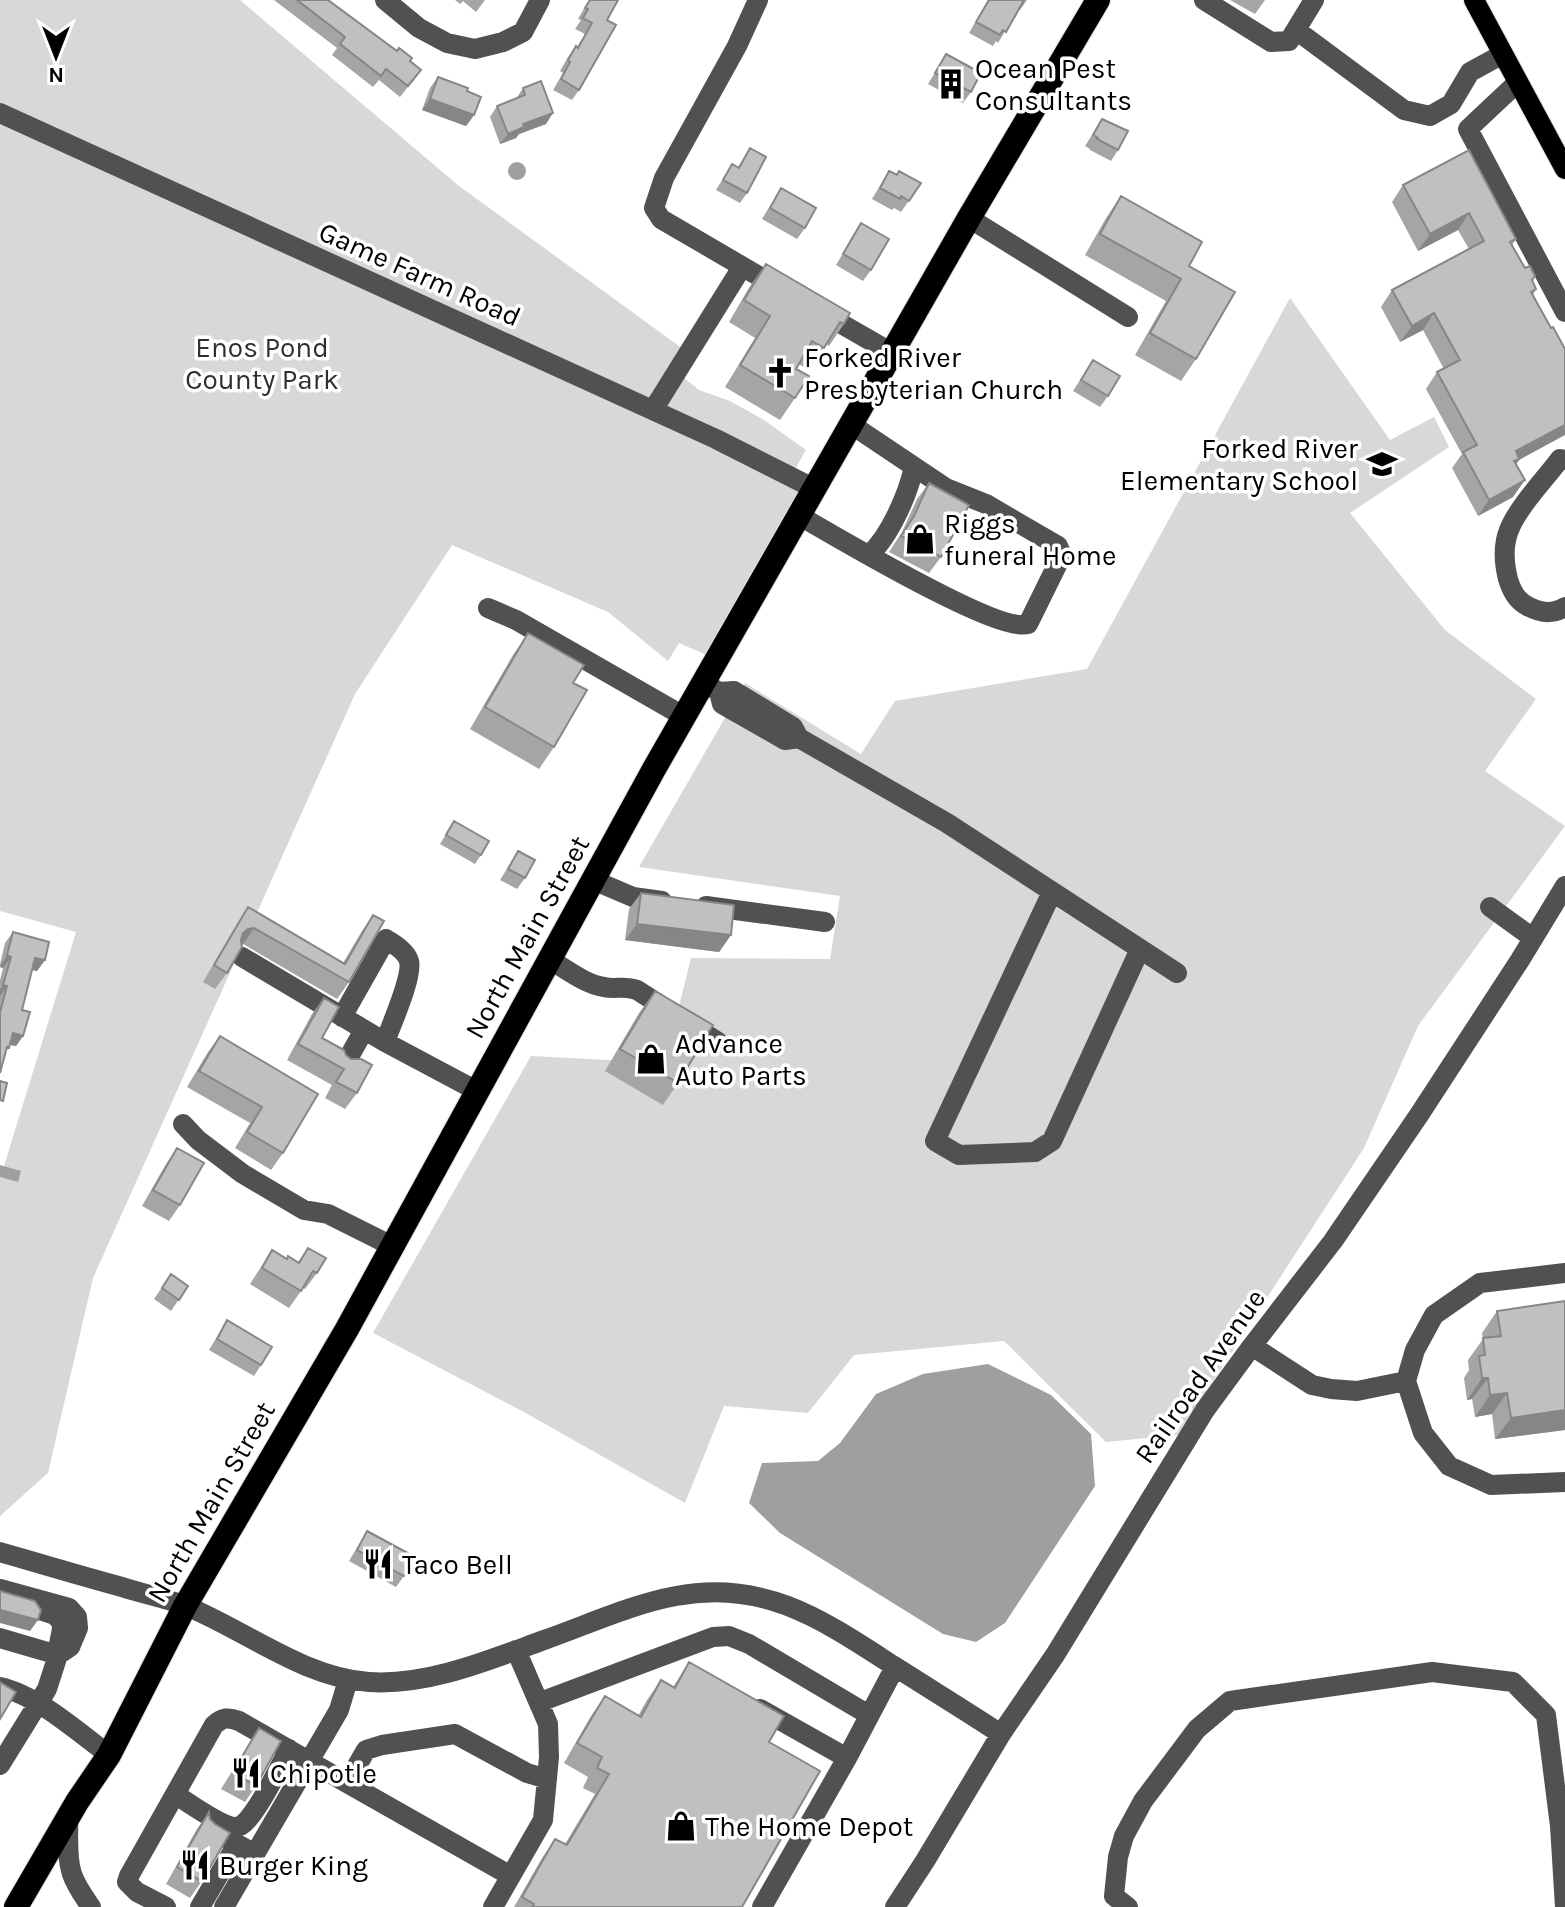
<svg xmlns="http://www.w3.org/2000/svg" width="1565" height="1907" font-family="Karla,sans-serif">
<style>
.green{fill:#d8d8d8}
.water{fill:#9f9f9f}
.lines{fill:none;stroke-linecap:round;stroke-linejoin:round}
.major-casing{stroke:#dbdbdb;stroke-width:22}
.highway-casing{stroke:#dbdbdb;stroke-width:26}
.minor{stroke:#515151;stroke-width:20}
.major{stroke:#000;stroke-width:20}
.highway{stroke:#000;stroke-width:24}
.wall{fill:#a5a5a5}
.shaded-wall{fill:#868686}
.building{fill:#c0c0c0;stroke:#868686;stroke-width:2}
.labels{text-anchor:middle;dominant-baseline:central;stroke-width:7;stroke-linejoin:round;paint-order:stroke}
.poi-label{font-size:28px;fill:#000;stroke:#fff;text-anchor:start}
.street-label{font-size:28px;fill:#000;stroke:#fff}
.park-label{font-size:28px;fill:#2f2f2f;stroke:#fff}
</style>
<rect width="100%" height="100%" fill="#fff"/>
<path class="green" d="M0,0H240L459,186L694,357L683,377L699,390L730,401L764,420L806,450L794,471L815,489L718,660L679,643L668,661L608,612L452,545L355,694L93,1278L48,1473L0,1516V1179L76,932L0,911Z
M1290,298L1390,440L1434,417L1449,447L1350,513L1445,630L1536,699L1485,771L1565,826L1418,1026L1364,1148L1178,1435L1106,1442L1004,1341L854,1355L808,1413L724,1406L685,1503L522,1411L373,1333L531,1056L665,1063L691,958L830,959L840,896L639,867L745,683L861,754L895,701L1087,669Z"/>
<path class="water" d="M508 171a9 9 0 1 1 18 0a9 9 0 1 1-18 0Z
M0,1165L21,1171L18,1182L0,1177Z
M988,1364L1051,1395L1091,1434L1095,1486L1005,1623L976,1642L943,1634L780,1533L749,1503L762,1463L818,1461L840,1443L876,1394L923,1374Z"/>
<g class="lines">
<g class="major-casing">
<path id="major" d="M1474,0L1565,169"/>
</g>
<g class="highway-casing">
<path id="highway" d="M16,1907L77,1802L109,1755L185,1606L347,1329L654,769L969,218L1098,0"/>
</g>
<path class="minor" d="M385,0L419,28L447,43L475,49L503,42L523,32L540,0
M758,0L737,46L664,178L654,208L661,219L781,289
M1204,0L1271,42L1289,41L1314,0
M1296,30L1404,110L1430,116L1451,104L1470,72L1503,54
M1518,82L1468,129L1565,312
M0,113L716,439L815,489
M969,218L1128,317
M819,311L892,353
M653,410L742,267
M1565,460L1560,459C1545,479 1518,507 1509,530C1503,545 1504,563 1508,579C1511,589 1516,599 1524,604C1538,613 1552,615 1565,607
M800,516C835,536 999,634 1028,624L1062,555L1058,546L986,504L946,488L852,425
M869,555C890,536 908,494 914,467
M488,608L516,620L685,717
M704,683L719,692L734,691L793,727L799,738L785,740L722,704L719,692
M799,738L947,823L1177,973
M593,880L633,897L662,901
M1052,892L935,1141L959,1155L1035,1152L1052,1141L1140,949
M706,906L825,922
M1490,907L1533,938
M242,957L385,1042L477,1091
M549,959C566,969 585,984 604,987C616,990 623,985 637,990L718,1042
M342,1017L386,939C395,945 406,951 409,961C413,977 391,1025 385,1042
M345,1064L364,1030
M183,1124L198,1140L243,1174L304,1210L328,1214L392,1246
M1565,1273L1480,1283L1434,1315L1415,1350L1406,1381L1423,1433L1449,1466L1491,1485L1565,1482
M1252,1346L1312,1385L1331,1389L1357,1391L1406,1381
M0,1552C41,1564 81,1576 122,1587C143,1594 166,1598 186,1606C245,1630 304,1678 369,1682C428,1686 489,1660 544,1640C587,1625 632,1604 676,1596C765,1579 824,1621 894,1666C930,1689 966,1711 1001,1734
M0,1589L69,1608L77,1617L78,1628L70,1647L58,1655L47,1689L0,1765
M0,1638L58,1655C57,1642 63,1635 62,1623L55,1615L40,1610
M0,1687C37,1695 78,1732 109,1755
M540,1702L713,1637L729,1636L749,1644L869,1715
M760,1709L847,1758
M175,1794C187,1802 224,1828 237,1827C251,1827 281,1764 289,1749
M68,1816C69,1835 66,1856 72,1874C76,1886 84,1897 91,1907
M210,1829L255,1854
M511,1876L347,1783L366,1750L382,1745L455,1734L527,1773L547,1779
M166,1907L137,1892L127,1882L129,1876L214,1725C223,1717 228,1717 239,1721L347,1783
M200,1907L237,1844
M224,1907L339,1710L348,1680
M493,1907L543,1820L549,1757L548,1724L516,1650
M762,1907L847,1758L895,1667
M895,1907L925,1861L1001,1734L1055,1655L1205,1410L1252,1346L1333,1241L1419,1115L1520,960L1565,886
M1128,1907L1114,1896L1118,1857L1124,1836L1143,1801L1197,1729L1230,1701L1432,1672L1513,1682L1546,1715L1560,1826L1565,1907"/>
<use href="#major" class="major"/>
<use href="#highway" class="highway"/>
</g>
<path class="wall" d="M274,0H328L421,70L400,97L379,80L373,87L332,55L337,48Z
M455,0H485L476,12L463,1L460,4Z
M589,0H618L607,20L579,90L572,100L553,90L563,73L560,71L568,57L576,46L577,47L585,34L575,29L581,20L578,19Z
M988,0H1027L1020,10H1018L998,43L996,41L993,46L969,33Z
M1230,0H1265L1255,14Z
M946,54L971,92L963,103L928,84Z
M438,77L467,91L474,115L466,126L422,110L430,88Z
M523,88L546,124L519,134L516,138L500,144L490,117L497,106L516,99Z
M1102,119L1118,150L1111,161L1090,150V149L1085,146Z
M750,148L747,193L740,203L716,190L732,164L738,167Z
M1469,150L1516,239L1512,245L1525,268L1535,276L1532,281L1536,289L1533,295L1519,460L1516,464L1513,497L1478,516L1452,468L1462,454L1426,389L1437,372L1444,369L1423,330L1400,342L1381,307L1392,290L1469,249L1458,230L1418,251L1392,202L1403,185Z
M889,171L897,175L921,183L901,212L894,208L892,210L872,199Z
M781,188L805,228L797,239L762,219Z
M1121,196L1189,266L1196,359L1181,381L1135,355L1166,301L1085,255L1106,218Z
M861,223L871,270L863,281L836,265Z
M766,264L844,324L829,346L826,344L808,370L799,364L796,369L795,398L780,420L725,387L755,338L729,322L750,286Z
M1093,360L1108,396L1100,407L1073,391Z
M929,483L941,557L929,573L889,552L902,532L917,499Z
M528,633L573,683L554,747L539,769L470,729L513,655Z
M454,821L481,855L475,864L440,844Z
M518,851L525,878L517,889L500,880Z
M641,893L731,935L719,952L625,940L629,909Z
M248,907L343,963L362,931L373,915L349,982L337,999L243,944H242L227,973L215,989L203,982L237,924Z
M13,932L45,960L37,971L32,970L22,1010L23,1036L16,1046L10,1045L5,1053L0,1073V980L3,968L0,967V964L5,943Z
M655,991L678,1083L663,1105L605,1071L639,1013Z
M324,998L322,1038L344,1050L357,1093L345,1109L325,1098L332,1085L287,1060L312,1014Z
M220,1036L318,1094L283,1153L271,1170L235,1148L250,1123L187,1087L208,1052Z
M177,1148L180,1205L169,1221L142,1206L166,1164Z
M308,1248L317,1273L305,1289L303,1288L289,1308L250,1284L272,1250L287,1259L298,1262Z
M171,1274L188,1286L171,1311L154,1299Z
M1565,1301V1430L1495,1439L1492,1414L1475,1417L1472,1399L1467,1400L1464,1378L1469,1370L1468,1360L1483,1339L1482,1333L1497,1311Z
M227,1320L261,1365L254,1376L209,1350Z
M367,1531L404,1576L396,1587L349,1561Z
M689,1662L769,1742L742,1907H514L542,1858L555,1839L565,1844L595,1794L583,1788L588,1777L564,1763L591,1716L605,1696L638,1716L647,1700L661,1680L673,1687Z
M259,1728L256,1786L245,1802L221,1789Z
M209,1812L202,1881L190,1898L166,1884L197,1829Z"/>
<path class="shaded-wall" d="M430,99L474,115L466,126L422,110Z
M553,113L546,124L519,134L516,138L500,144L508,134L523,124Z
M1469,213L1458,230L1418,251L1430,234Z
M1434,313L1423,330L1400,342L1412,326Z
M1565,425V435L1519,460L1508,475L1516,451Z
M1525,480L1513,497L1478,516L1489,500Z
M637,924L731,935L719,952L625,940Z
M254,928L243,944L236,945L243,933L248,929Z
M7,955L11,957L3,968L0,967Z
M35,958L45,960L37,971L28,969Z
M3,985L7,986L0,996V990Z
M13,1033L23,1036L16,1046L5,1044Z
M1482,1378H1488L1472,1399L1467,1400Z
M1507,1393L1492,1414L1475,1417L1490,1395Z
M1565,1410V1430L1495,1439L1511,1418Z
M0,1610L38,1620L30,1631L0,1623Z"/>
<path class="building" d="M297,0H328L397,51L399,48L412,58L410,61L421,70L408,86L386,69L381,76L340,44L345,37Z
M590,0H618L607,20L616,25L579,90L561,79L570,62L568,60L576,46L578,48L592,23L583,18L588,9L585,8Z
M989,0H1024L1006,32L1003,30L1000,35L976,22Z
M946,54L981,73L971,92L935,73Z
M438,77L468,88L467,91L481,97L474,115L430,99Z
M541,81L553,113L523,124L524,127L508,134L497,106L525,95L523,88Z
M1102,119L1128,131L1118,150L1097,139L1098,138L1093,135Z
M750,148L766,157L747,193L723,180L732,164L739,168Z
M1469,150L1516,239L1510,242L1525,268L1530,266L1535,276L1532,280L1536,289L1531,292L1551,328L1553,327L1565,349V425L1516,451L1519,459L1514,461L1525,480L1489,500L1463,452L1477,445L1437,372L1460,360L1434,313L1412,326L1392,290L1484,241L1469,213L1430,234L1403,185Z
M889,171L897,175L899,171L921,183L909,201L901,196L900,199L880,188Z
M781,188L816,208L805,228L770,208Z
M1121,196L1202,242L1189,266L1235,292L1196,359L1150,333L1181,279L1100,234Z
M861,223L889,239L871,270L843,254Z
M766,264L850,313L844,324L840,322L824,348L812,341L796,369L809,376L795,398L740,365L770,316L744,300Z
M1093,360L1120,376L1108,396L1081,380Z
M929,483L969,505L941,557L901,536L914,516Z
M528,633L584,665L573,683L587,690L554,747L485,707Z
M454,821L489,841L481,855L446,835Z
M518,851L535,860L525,878L508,869Z
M641,893L734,905L731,935L637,924Z
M248,907L345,964L373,915L384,921L349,982L254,928L248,929L243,933L241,940L242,947L227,973L214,965Z
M13,932L49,942L45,960L35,958L22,1010L30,1012L23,1036L13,1033L9,1048L7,1047L0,1073V1012L7,986L3,985L11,957L7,955Z
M655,991L713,1025L678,1083L620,1049Z
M324,998L339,1007L322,1038L344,1050L346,1055L351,1059H361L372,1065L357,1093L336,1082L344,1069L298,1044Z
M220,1036L318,1094L283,1153L247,1132L262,1107L199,1071Z
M0,1081L7,1083L3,1101L0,1100Z
M177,1148L204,1163L180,1205L153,1190Z
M308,1248L326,1258L317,1273L313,1271L301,1291L262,1268L272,1250L287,1259L288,1256L299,1263Z
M171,1274L188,1286L179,1300L162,1288Z
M1565,1301V1410L1511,1418L1507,1393L1490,1395L1488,1378H1482L1479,1356L1485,1355L1483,1338L1501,1336L1497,1311Z
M227,1320L272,1347L261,1365L217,1339Z
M367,1531L415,1557L404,1576L357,1550Z
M0,1591L35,1601L41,1610L38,1620L0,1610Z
M689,1662L784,1716L769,1742L820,1771L742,1907H532L534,1904L522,1897L555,1839L567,1845L609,1774L597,1768L602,1757L577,1743L605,1696L641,1717L661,1680L675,1688Z
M0,1682L16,1692L0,1719Z
M259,1728L281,1741L256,1786L233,1772Z
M209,1812L210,1819L215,1824L230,1833L202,1881L177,1867Z"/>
<defs>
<g id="building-bare" transform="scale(2.4)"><path d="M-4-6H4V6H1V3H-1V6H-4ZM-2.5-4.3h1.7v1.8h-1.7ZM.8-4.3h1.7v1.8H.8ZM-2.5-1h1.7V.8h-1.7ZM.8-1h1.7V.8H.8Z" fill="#000" stroke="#fff" stroke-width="2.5" paint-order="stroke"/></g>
<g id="church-bare" transform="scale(2.4)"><path d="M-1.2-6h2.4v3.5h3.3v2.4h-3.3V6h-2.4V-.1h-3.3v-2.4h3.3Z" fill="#000" stroke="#fff" stroke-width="2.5" paint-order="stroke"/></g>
<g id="school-bare" transform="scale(2.4)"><path d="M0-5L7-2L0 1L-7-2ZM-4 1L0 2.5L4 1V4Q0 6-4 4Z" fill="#000" stroke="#fff" stroke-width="2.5" paint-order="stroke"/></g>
<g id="shop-bare" transform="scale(2.4)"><path d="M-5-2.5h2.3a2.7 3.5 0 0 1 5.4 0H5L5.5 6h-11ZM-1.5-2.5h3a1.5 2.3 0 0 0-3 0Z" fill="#000" stroke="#fff" stroke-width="2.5" paint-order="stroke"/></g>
<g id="restaurant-bare" transform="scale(2.4)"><path d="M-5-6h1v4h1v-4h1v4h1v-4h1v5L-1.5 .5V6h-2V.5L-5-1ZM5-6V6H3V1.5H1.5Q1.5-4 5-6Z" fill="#000" stroke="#fff" stroke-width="2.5" paint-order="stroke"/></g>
</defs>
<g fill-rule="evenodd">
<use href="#building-bare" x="951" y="84"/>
<use href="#church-bare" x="780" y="373"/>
<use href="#school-bare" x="1382" y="464"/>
<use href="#shop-bare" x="920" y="539"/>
<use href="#shop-bare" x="651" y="1059"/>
<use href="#restaurant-bare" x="378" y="1564"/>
<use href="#restaurant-bare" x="246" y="1773"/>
<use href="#shop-bare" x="681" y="1826"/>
<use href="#restaurant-bare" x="195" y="1865"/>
</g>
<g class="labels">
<g class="poi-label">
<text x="975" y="68">Ocean Pest<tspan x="975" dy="32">Consultants</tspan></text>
<text x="804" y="357">Forked River<tspan x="804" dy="32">Presbyterian Church</tspan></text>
<text x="1358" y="448" text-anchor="end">Forked River<tspan x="1358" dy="32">Elementary School</tspan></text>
<text x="944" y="523">Riggs<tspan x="944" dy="32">funeral Home</tspan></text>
<text x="675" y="1043">Advance<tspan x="675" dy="32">Auto Parts</tspan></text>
<text x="402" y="1564">Taco Bell</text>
<text x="270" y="1773">Chipotle</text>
<text x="705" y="1826">The Home Depot</text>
<text x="219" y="1865">Burger King</text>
</g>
<g class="street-label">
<text transform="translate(420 274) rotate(24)">Game Farm Road</text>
<text transform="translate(527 937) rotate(-61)">North Main Street</text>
<text transform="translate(1200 1376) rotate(-55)">Railroad Avenue</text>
<text transform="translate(211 1502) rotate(-60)">North Main Street</text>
</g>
<g class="park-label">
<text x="262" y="347">Enos Pond<tspan x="262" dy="32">County Park</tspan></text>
</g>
</g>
<g transform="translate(56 56) rotate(180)" stroke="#ffffff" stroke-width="6" paint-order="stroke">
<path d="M0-6L14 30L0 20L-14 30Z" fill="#000000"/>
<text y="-12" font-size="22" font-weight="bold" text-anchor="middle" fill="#000000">N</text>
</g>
</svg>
